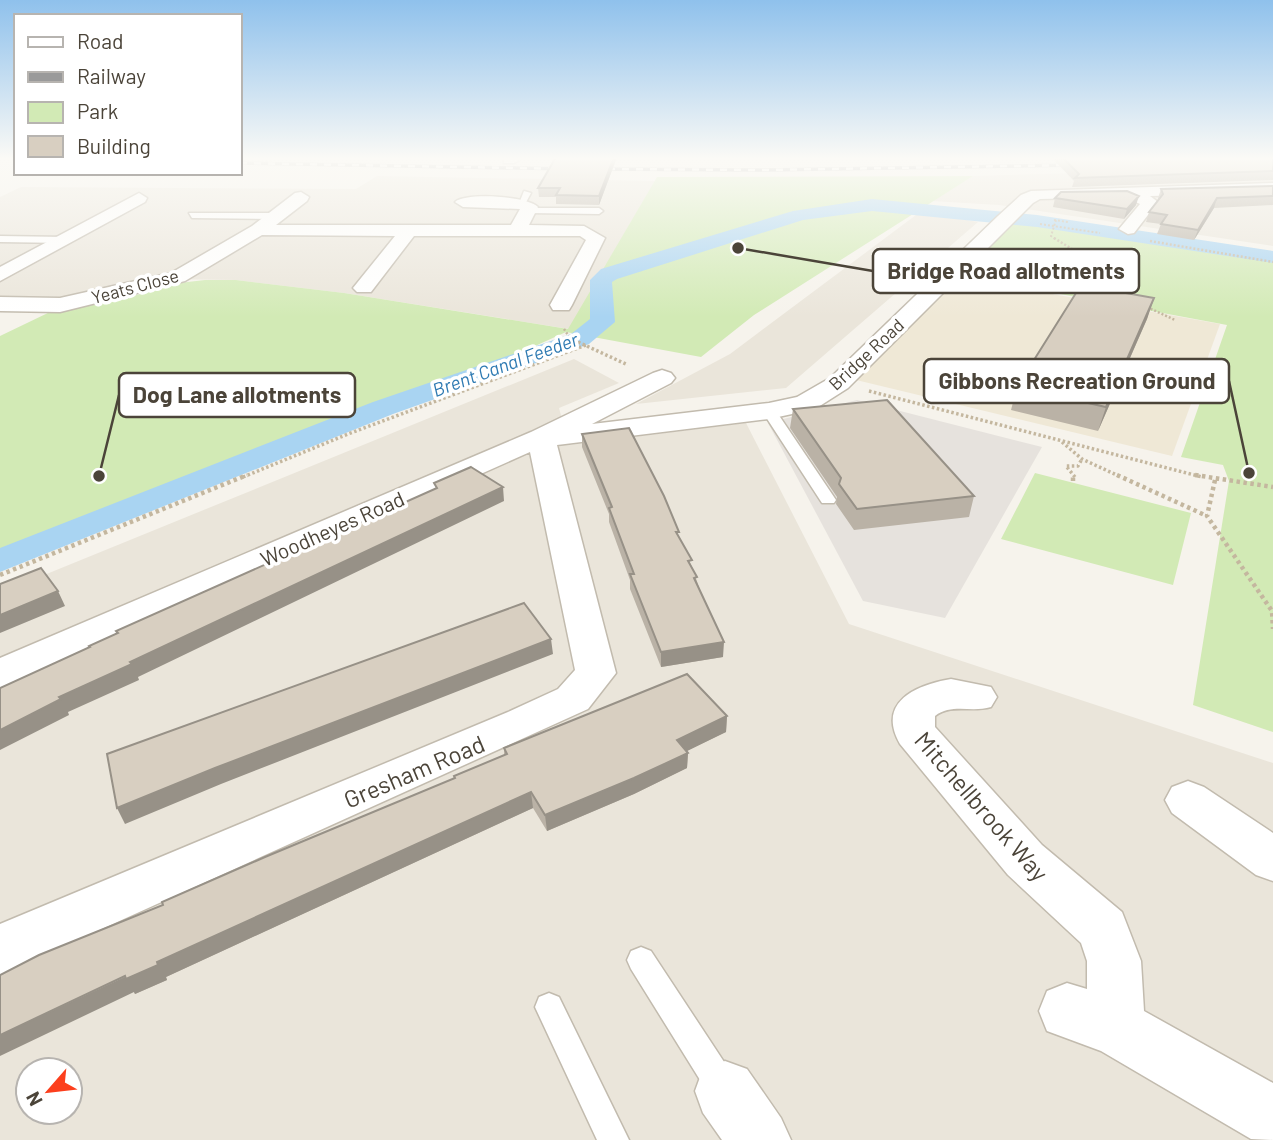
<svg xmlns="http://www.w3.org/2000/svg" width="1273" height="1140" font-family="Barlow,sans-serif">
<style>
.residential{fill:#eae5da;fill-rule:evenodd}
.industrial{fill:#e6e2dd}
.education{fill:#efe8d6}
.green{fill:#d2eab5}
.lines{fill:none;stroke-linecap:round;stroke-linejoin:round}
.canal{fill:#a9d4f2;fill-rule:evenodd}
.service-casing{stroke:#c2bbae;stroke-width:3}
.minor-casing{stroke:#c2bbae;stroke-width:3}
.path-far3{stroke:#c4b79f;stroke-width:2;stroke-dasharray:2 2;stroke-linecap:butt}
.path-far2{stroke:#c4b79f;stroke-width:2.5;stroke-dasharray:2 2;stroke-linecap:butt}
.path-far1{stroke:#c4b79f;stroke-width:3.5;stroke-dasharray:2.5 2.5;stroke-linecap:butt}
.path{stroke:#c4b79f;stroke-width:4.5;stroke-dasharray:3.5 3.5;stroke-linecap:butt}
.service{fill:#fff;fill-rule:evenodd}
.minor{fill:#fff;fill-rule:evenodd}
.rail-casing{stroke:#9a9a9a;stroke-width:3.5}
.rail{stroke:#fff;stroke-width:2.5;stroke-dasharray:7;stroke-linecap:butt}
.wall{fill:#bab2a6}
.shaded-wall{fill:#979187}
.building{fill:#d8cfc1;stroke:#979187;stroke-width:2}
.labels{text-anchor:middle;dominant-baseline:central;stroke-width:7;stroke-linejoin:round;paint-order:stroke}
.far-street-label{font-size:18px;fill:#4b4439;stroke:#fff}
.far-water-label{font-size:19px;font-style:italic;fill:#2e7ab2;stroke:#fff}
.street-label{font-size:21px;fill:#4b4439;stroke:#fff}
.near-street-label{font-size:24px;fill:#4b4439;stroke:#fff}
.leader{fill:none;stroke:#4b4439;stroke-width:2.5}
.callout-dot{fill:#4b4439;stroke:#fff;stroke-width:2.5}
.callout{fill:#fff;stroke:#4b4439;stroke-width:2.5}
.callout-label{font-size:23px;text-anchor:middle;font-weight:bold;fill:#4b4439}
</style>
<rect width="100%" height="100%" fill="#f6f3ec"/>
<path class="residential" d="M1273,168V246L999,205L932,201L973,176Z
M377,176L655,181L569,329L344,293L236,280L154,279L40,302L0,300V197L21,187L356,189Z
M920,212L978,222L786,388L636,404L730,354Z
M574,359L619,383L559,408L569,445L746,423L849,624L1273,763V1140H0V593ZM28,1070H70V1112H28Z"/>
<path class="industrial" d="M857,400L1042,447L945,618L863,601L768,423Z"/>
<path class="education" d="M957,277L1220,324L1172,456L852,379Z"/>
<path class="green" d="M973,176L754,315L701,357L566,332L491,366L396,399L0,552V336L52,311L122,299L179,283L205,280H236L344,293L568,329L657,177Z
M1013,218L1273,255V732L1193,705L1229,481L1223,465L1181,457L1227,325L958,275Z
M1035,473L1191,513L1173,585L1001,539Z"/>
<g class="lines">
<path class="canal" d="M872,199L1037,215L1273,251V263L1037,227L872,211L803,220L617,279L612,282L615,322L589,344L393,414L0,572V548L373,402L571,334L590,319V280L601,269L793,211Z"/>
<g class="service-casing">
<path id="service" d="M524,191L531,193L524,206H518Z
M525,208H599L603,211L599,214L528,213Z
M189,213H276L280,216L276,219L192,218Z
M0,236L66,237L71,240L66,243L0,242Z
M769,407L774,408L836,500L834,503H822L820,500L762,411Z
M641,947L651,951L732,1074L736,1085L732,1096L721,1100L710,1096L631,969L627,960L631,951Z
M549,993L559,997L629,1140H597L535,1007L539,997Z"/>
</g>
<g class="minor-casing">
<path id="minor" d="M504,157H525L514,163H504Z
M1273,183V193L1150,196L1158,202L1134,233L1128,234L1119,229L1140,204L1125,197L1040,199L1033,203L848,388L815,409L769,419L557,445L616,673L588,709L0,975V924L508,712L558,689L575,670L530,452L0,688V658L531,432L653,373L662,370L671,373L675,378L671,383L592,424L769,403L797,397L830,378L998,216L1021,195L1031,191Z
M301,192L309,197L307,201L276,225H511L520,209L463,207L455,202C465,192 528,196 538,207L529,225L584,226L605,238L572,305L569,310H553L550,305L586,240L580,236H414L371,292H357L353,288L395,236L262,235L185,281L60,312L0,311V297L60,298L171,273L252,226L295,193Z
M139,193L147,198L145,202L0,281V267Z
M951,679L991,687L997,697L991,707C971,713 952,703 935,716V727L1042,845L1122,912L1141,961L1144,1011L1273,1083V1140L1251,1139L1101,1051L1047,1031L1039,1011L1047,991L1067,983L1087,989V961L1081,943L1008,875L900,744C876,702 916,685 951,679Z
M1188,781L1204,787L1273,833V881L1256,875L1172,813L1165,800L1172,787Z
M725,1061L747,1069L781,1118L791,1140H722L703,1113L695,1091L703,1069Z"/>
</g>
<path class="path-far3" d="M1054,220L1068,222
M1056,220L1051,236L1057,240
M1040,224L1100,233"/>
<path class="path-far2" d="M1054,238L1072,249L1077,264L1119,284L1132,296
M1150,241L1273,262
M1147,307L1175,320
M564,329L570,338L582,344"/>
<path class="path-far1" d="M578,342L628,365
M869,391L1202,477
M1062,442L1082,459L1121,477
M243,477L348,434L586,345
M1075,477L1066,466H1078L1082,459"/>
<path class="path" d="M1117,475L1207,516
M1195,475L1273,487
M1215,480L1207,516L1272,611L1273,629
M1073,481V475
M0,575L247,475"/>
<use href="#service" class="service"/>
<use href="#minor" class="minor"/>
<g class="rail-casing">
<path id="rail" d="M240,163L570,169
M594,169L764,170L1077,165"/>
</g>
<use href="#rail" class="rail"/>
</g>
<path class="wall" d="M556,157H617L599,205L556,204V197H539L538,188Z
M871,157H958L925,158Z
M1051,157H1273V180L1072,187L1074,181Z
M1273,186V205L1214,208L1194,240L1157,234L1161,224L1146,222L1149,212L1158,200V198L1161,189Z
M1055,198L1136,205L1124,219L1053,207Z
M1154,298L1147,319L1098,431L1011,410L1017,387Z
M793,409L974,496L969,517L854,530L836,504L837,497L790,428Z
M582,434L679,537L692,567L723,657L661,667L630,589V580L609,522V514L582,447Z
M727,716L726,732L686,751L688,753L687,768L634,794L547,831L533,808L166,977L167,980L135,994L134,992L163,905L455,779L454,776L504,755V748Z"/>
<path class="shaded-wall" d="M614,157H617L599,205V196Z
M1139,196L1136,205L1124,219L1127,209Z
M1217,198L1214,208L1194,240L1198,230Z
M1154,298L1147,319L1098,431L1106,407Z
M503,487L504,501L138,677L139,680L68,712L69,715L0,750V730L59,697L130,662Z
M58,591L65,606L0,633V615Z
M551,639L553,654L221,784L125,824L117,808L215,768Z
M724,642L723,657L661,667V652Z
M727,716L726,732L677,756V740Z
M688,753L687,768L634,794L547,831L545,815Z
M531,792L533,808L166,977L167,980L135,994L134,992L0,1056V1035L157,962Z"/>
<path class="building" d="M556,157H614L599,196L556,195L560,188H538Z
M1062,157H1273V171L1075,178L1079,174Z
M1273,186V196L1217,198L1198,230L1161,224L1167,215L1149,212L1163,194L1161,189Z
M1127,191L1139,196L1127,209L1055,198L1061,192Z
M1081,285L1154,298L1106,407L1017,387Z
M887,400L974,496L857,509L839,484L841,478L793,409Z
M629,428L664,496L679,532H676L692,560L688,561L697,577L694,578L724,642L661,652L630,574H634L609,508L612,507L582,434Z
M471,467L503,487L130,662L132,664L59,697L61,699L0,730V688L90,647L89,646L118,633L116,631L437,488L434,483Z
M41,568L58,591L0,615V584Z
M524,603L551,639L215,768L117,808L107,754Z
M687,674L727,716L677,740L688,753L634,778L545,815L531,792L157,962L158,965L126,979L125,976L0,1035V975L39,955L163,905L162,902L265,857L455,778L454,776L507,754L504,748Z"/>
<linearGradient id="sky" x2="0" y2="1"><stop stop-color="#8fc1ec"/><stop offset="0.5" stop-color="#fbfaf6"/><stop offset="1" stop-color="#fbfaf6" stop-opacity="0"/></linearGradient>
<rect width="1273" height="317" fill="url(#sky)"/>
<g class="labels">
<g class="far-street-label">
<text transform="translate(135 286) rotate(-15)">Yeats Close</text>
<text transform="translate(866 354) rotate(-43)">Bridge Road</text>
</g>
<g class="far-water-label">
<text transform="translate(505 364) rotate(-20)">Brent Canal Feeder</text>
</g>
<g class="street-label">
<text transform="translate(332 528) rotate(-24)">Woodheyes Road</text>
</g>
<g class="near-street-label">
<text transform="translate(414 771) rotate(-23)">Gresham Road</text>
<text transform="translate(982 806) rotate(49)">Mitchellbrook Way</text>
</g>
</g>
<path class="leader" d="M738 248L873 271M1249 473L1229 381M99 476L119 395"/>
<g class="callout-dot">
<circle cx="738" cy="248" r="7"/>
<circle cx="1249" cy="473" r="7"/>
<circle cx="99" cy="476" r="7"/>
</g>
<g class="callout">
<rect x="873" y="249" width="266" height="44" rx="7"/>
<rect x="924" y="359" width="305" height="44" rx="7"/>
<rect x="119" y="373" width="236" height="44" rx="7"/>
</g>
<g class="callout-label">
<text x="1006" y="279">Bridge Road allotments</text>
<text x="1077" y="389">Gibbons Recreation Ground</text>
<text x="237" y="403">Dog Lane allotments</text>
</g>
<rect x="14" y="14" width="228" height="161" fill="#ffffff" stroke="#b7b4b0" stroke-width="2"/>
<rect x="28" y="37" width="35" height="10" fill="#ffffff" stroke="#b7b4b0" stroke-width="2"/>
<text x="77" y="49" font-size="21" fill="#4b4439">Road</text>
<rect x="28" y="72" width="35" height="10" fill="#9a9a9a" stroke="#b7b4b0" stroke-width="2"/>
<text x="77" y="84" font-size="21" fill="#4b4439">Railway</text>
<rect x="28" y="102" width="35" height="21" fill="#d2eab5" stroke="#b7b4b0" stroke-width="2"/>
<text x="77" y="119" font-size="21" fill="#4b4439">Park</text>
<rect x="28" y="136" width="35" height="21" fill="#d8cfc1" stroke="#b7b4b0" stroke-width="2"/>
<text x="77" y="154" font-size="21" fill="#4b4439">Building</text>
<g transform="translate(49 1091) rotate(242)"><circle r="33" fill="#ffffff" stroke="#b7b4b0" stroke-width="2"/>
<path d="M0-5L12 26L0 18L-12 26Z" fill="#fc3f1d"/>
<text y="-10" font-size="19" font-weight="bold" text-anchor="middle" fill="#4b4439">N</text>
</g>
</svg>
